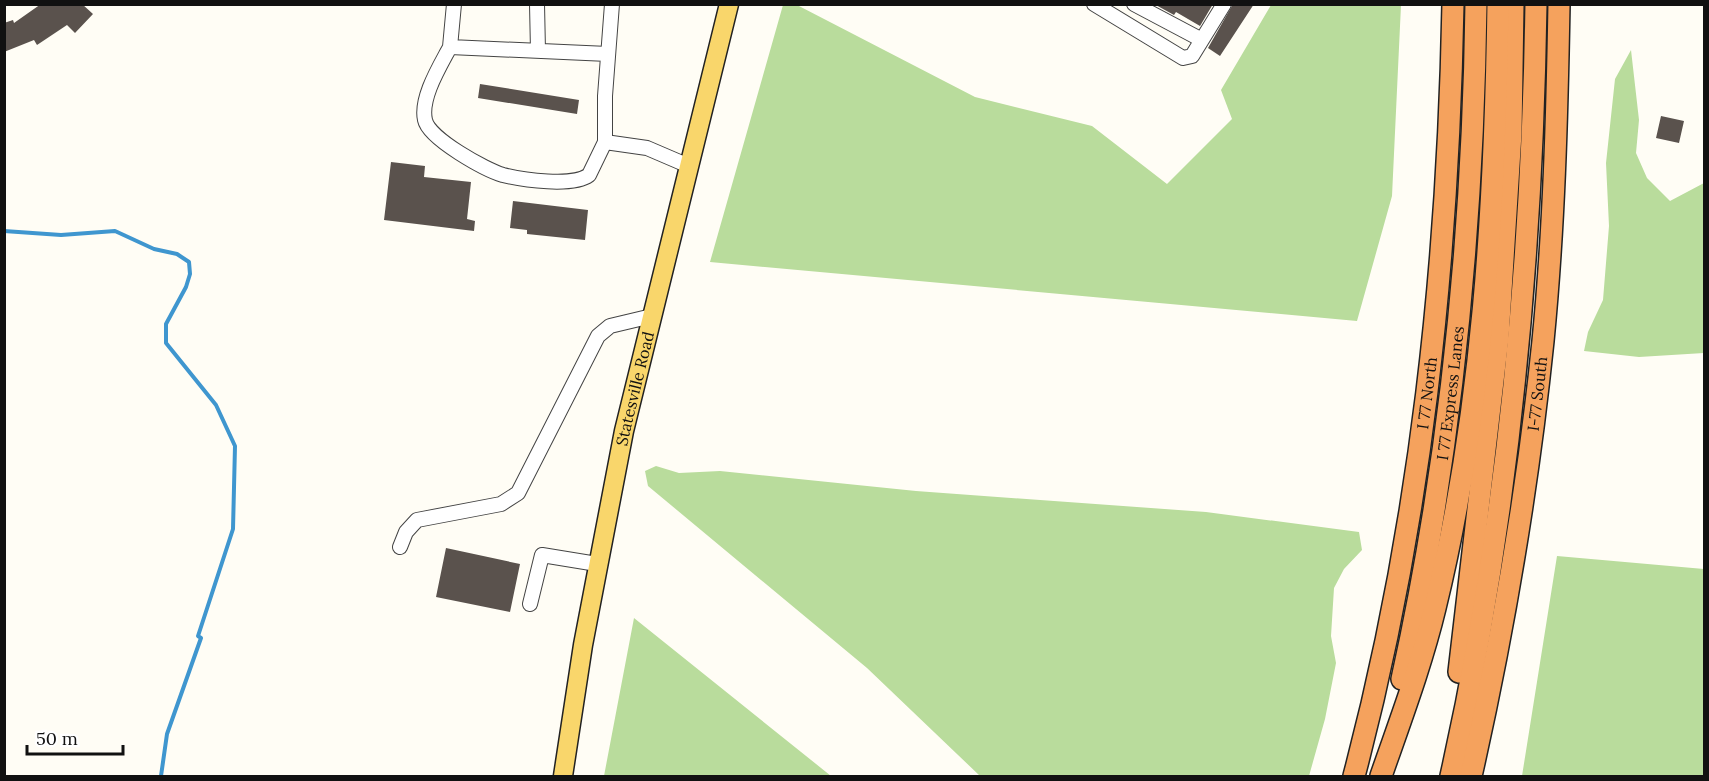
<svg xmlns="http://www.w3.org/2000/svg" width="1709" height="781" font-family="Lora,serif">
<style>
.forest{fill:#b9dc9c}
.lines{fill:none;stroke-linecap:round;stroke-linejoin:round}
.stream{stroke:#3f96cf;stroke-width:4}
.building{fill:#5a524d}
.minor-casing{stroke:#444;stroke-width:16}
.major-casing{stroke:#222;stroke-width:21}
.highway-casing{stroke:#222;stroke-width:24}
.minor{stroke:#fff;stroke-width:14}
.major{stroke:#f9d66b;stroke-width:18}
.highway{stroke:#f5a25d;stroke-width:21}
.labels{text-anchor:middle;dominant-baseline:central;stroke-width:6;stroke-linejoin:round;paint-order:stroke}
.street-label{font-size:16px;fill:#111;stroke:#fff}
</style>
<rect width="100%" height="100%" fill="#fffdf5"/>
<path class="forest" d="M783,5H797L975,97L1092,126L1167,184L1232,119L1221,90L1271,5H1401L1392,196L1357,321L710,262Z
M1631,50L1639,120L1636,153L1647,178L1670,201L1704,183V353L1639,357L1584,351L1588,332L1603,300L1609,226L1606,163L1615,79Z
M656,466L679,473L720,471L916,491L1206,512L1359,532L1362,550L1344,569L1334,588L1331,636L1336,663L1325,719L1309,776H980L867,668L648,486L645,471Z
M1557,556L1704,569V776H1522Z
M634,618L831,776H604Z"/>
<g class="lines">
<path class="stream" d="M4,231L61,235L115,231L154,249L177,254L189,262L190,274L186,287L166,324V343L216,405L235,446L233,529L198,636L201,638L167,734L161,776"/>
</g>
<path class="building" d="M41,4H82L93,14L75,33L67,25L37,45L34,40L4,52V23L13,20L14,23Z
M1154,4H1213L1200,26L1176,12L1174,15Z
M1233,4H1254L1220,56L1208,48Z
M480,84L579,100L577,114L478,98Z
M1661,116L1684,121L1679,143L1656,138Z
M391,162L425,166L424,177L471,182L467,219L475,221L474,231L384,220Z
M513,201L588,210L585,240L527,234V230L510,228Z
M446,548L520,564L510,612L436,597Z"/>
<g class="lines">
<g class="minor-casing">
<path id="minor" d="M454,4L450,47L608,54
M537,4L538,51
M612,4L605,96V142L647,148L689,166
M1094,4L1183,58L1192,56L1224,4
M1134,4L1202,40
M450,47C440,66 420,98 425,120C429,139 486,170 503,175C523,180 573,187 589,175L605,142
M400,547L406,532L417,520L501,504L518,493L598,336L610,326L652,316
M530,604L542,555L597,564"/>
</g>
<g class="major-casing">
<g id="major">
<path id="s1" d="M563,776L583,645L624,431L729,4"/>
</g>
</g>
<g class="highway-casing">
<g id="highway">
<path d="M1459,672L1498,338L1511,133L1513,4"/>
<path id="s2" d="M1402,679C1451,457 1473,232 1476,4"/>
<path id="s3" d="M1354,776C1421,523 1448,266 1453,4"/>
<path d="M1381,776C1400,721 1421,666 1435,608C1483,411 1495,207 1498,4"/>
<path d="M1451,776C1508,523 1532,264 1536,4"/>
<path id="s4" d="M1471,776C1503,634 1528,487 1543,341C1554,229 1557,117 1559,4"/>
</g>
</g>
<use href="#minor" class="minor"/>
<use href="#major" class="major"/>
<use href="#highway" class="highway"/>
</g>
<g class="labels">
<g class="street-label">
<text stroke="none"><textPath href="#s1" startOffset="394">Statesville Road</textPath></text>
<text stroke="none"><textPath href="#s4" startOffset="388">I-77 South</textPath></text>
<text stroke="none"><textPath href="#s3" startOffset="390">I 77 North</textPath></text>
<text stroke="none"><textPath href="#s2" startOffset="290">I 77 Express Lanes</textPath></text>
</g>
</g>
<rect width="1709" height="781" fill="none" stroke="#111111" stroke-width="12"/>
<path d="M27 745v9h96v-9" fill="none" stroke="#111111" stroke-width="3"/>
<text x="36" y="745" font-size="18" fill="#111111" stroke="#ffffff" stroke-width="4.5" paint-order="stroke">50 m</text>
</svg>
